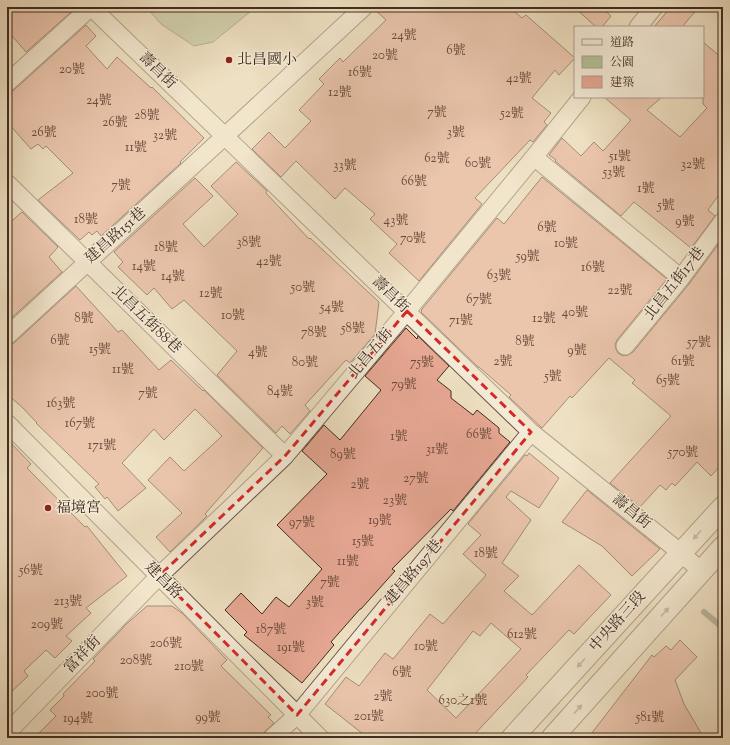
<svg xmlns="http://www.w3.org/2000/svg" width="730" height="745" font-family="'Sorts Mill Goudy','Noto Serif TC',serif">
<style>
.green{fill:#b2c398;stroke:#7a775b}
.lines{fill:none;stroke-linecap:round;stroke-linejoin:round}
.stream{stroke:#778374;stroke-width:6}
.building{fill:#e6a793;stroke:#422b1e;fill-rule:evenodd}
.minor-casing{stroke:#6d5847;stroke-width:19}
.tertiary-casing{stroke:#6d5847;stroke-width:23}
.minor{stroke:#f4ebd7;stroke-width:17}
.tertiary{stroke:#f4ebd7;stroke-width:21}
.oneway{fill:#9b8b7a}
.marked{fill:none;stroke:#d62828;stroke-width:3;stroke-dasharray:8 5;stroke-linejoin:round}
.poi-dot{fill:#8f2418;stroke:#f4ebd7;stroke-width:1.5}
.labels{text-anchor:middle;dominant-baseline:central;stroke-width:3;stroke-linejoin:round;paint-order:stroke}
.number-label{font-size:13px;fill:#6b4a3b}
.poi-label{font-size:15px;fill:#422b1e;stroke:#f4ebd7;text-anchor:start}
.street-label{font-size:15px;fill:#422b1e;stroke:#f4ebd7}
</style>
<rect width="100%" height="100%" fill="#eee0c2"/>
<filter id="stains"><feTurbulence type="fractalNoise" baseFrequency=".005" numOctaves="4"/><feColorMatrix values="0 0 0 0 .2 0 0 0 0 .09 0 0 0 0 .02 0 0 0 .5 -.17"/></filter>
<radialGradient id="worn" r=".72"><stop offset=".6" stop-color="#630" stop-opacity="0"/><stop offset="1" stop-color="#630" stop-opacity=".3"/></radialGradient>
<path class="green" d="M146,7H256L213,42L194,46L161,24Z"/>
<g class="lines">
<path class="stream" d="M704,612L723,628"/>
</g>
<path class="building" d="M7,7H66L71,12L26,52L7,30Z
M374,7H509L522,18L526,15L575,58L559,75L555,70L532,98L551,113L544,122L547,125L533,142L530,140L475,198L482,204L419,281L389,253L397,244L370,219L375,214L345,188L335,199L296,161L281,177L252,149L269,132L285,148L311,121L299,110L324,84L319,79L340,58L343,62L386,20L374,9Z
M574,7H601L611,16L602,27H596Z
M671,7H699L682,27H654Z
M86,25L96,36L86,46L107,69L117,57L151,88L152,87L204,138L180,162L181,163L101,236L97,231L92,235L89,232L80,240L38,200L73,173L46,146L43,149L38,144L31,149L7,122V93H9L14,90Z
M703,42L723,59V190L718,196L708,210L715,216L691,248L634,202L621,216L555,161L556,160L549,155L562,138L581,156L594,142L603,151L631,120L604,97H662L647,110L680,137L707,108L703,104Z
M236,162L267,191L266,193L309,239L310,238L379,302L375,334L350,363L346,360L305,405L310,411L290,434L282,426L276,433L217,375L237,351L184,300L172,309L154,288L147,295L118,267L123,262L114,252L195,178L213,196L183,224L204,247L238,214L211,186Z
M542,177L667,279L617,340L615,345L616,349L618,353L623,356L628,355L633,352L689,284L723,238V463L711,476L697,462L675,486L672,483L666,490L660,485L640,507L610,483L671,416L632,383L635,380L609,358L572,398L570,396L542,428L509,397L511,395L479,367H478L421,312L422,309L497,218L504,224Z
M22,212L58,247L49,257L62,272L7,322V225Z
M76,286L118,332L122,330L159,370L171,360L203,391L204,390L263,448L205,514L207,516L170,552L156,537L182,513L148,480L170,457L184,471L222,436L195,409L164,440L154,429L122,463L146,488L118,511L107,497L105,499L95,487L99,484L36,423H37L23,408L7,394V346H10L14,343Z
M406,328L417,339L418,336L449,366L437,380L451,391V398L473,415L477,410L499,428V433L510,442L453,511L451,509L392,569L395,571L361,609H360L331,642L334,645L302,683L244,635L247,632L225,610L241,593L262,614L276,597L289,607L322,569L277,525L327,474L302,451L324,425L340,440L381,390L365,376Z
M7,439L31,464L27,468L85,527L87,526L127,576L86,608L91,613L66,636L72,641L55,658L46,650L24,671L28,676L7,696Z
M529,453L559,478L539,508L511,491L506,497L531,520L502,563L519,576L504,591L532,615L579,565L611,595L574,634L569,630L526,675L528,677L471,738H368L325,704L346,677L359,686L385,653L393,659L430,614L443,624L486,575L463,554L481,535L468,524L525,455L527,456ZM491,623L521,649L456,718L427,690L473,631L480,636Z
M587,490L660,549L632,576L602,546L562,522Z
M147,606H172L182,613L227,660L221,666L271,715L268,717L274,723L265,731L263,735L262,738H34L56,716L50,710L64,696L63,694L95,661L93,659L123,628V627Z
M680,640L697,657L675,680L684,704L704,738H588L652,655L654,657L666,646L671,650Z"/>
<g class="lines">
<g class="minor-casing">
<path id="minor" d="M91,7L531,432L681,553L701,571
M638,27L654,7
M7,83L91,7
M534,157L681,278
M7,183L285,456
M7,336L225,136L364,7
M625,346L681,278L723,221
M7,423L159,576L320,738
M7,733L159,576L285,456L407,311L534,157L582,97
M272,738L297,715L531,432"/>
</g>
<g class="tertiary-casing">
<path id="tertiary" d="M512,738L723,507
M552,738L723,547"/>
</g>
<use href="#minor" class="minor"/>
<use href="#tertiary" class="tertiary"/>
</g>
<defs><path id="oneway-solid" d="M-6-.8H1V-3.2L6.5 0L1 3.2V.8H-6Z"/></defs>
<g class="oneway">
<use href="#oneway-solid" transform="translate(697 535) rotate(132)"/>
<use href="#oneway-solid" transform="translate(665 612) rotate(-48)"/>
<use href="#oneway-solid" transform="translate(581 663) rotate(132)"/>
<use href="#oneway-solid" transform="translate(578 709) rotate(-48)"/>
</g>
<path d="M0 0H730V745H0ZM407,311L531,432L297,715L159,576L285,456Z" fill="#eee0c2" fill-opacity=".55" fill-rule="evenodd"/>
<path class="marked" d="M407,311L531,432L297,715L159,576L285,456Z"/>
<g class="poi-dot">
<circle cx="229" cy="60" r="4"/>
<circle cx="48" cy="508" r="4"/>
</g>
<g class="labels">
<g class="number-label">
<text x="404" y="36">24號</text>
<text x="456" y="51">6號</text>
<text x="385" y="56">20號</text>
<text x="72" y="70">20號</text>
<text x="360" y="73">16號</text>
<text x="519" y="79">42號</text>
<text x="340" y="93">12號</text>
<text x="99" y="101">24號</text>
<text x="437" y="113">7號</text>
<text x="512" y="114">52號</text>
<text x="147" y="116">28號</text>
<text x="115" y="123">26號</text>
<text x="44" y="133">26號</text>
<text x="456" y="133">3號</text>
<text x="165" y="136">32號</text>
<text x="136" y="148">11號</text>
<text x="620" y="157">51號</text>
<text x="437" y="159">62號</text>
<text x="478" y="164">60號</text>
<text x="693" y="165">32號</text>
<text x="345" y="166">33號</text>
<text x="614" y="173">53號</text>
<text x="414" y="182">66號</text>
<text x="121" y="186">7號</text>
<text x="646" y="189">1號</text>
<text x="666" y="206">5號</text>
<text x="86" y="220">18號</text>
<text x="396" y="221">43號</text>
<text x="685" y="222">9號</text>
<text x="547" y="228">6號</text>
<text x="413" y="239">70號</text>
<text x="249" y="243">38號</text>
<text x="566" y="244">10號</text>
<text x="166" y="248">18號</text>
<text x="528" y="257">59號</text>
<text x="269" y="262">42號</text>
<text x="144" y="267">14號</text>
<text x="593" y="268">16號</text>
<text x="499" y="276">63號</text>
<text x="173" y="277">14號</text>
<text x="303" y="288">50號</text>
<text x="620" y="291">22號</text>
<text x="211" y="294">12號</text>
<text x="479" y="300">67號</text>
<text x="332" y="308">54號</text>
<text x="575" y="313">40號</text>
<text x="233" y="316">10號</text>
<text x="84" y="319">8號</text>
<text x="544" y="319">12號</text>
<text x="461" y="321">71號</text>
<text x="353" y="329">58號</text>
<text x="314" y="333">78號</text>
<text x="60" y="341">6號</text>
<text x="525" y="342">8號</text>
<text x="699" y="343">57號</text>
<text x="100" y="350">15號</text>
<text x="577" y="351">9號</text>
<text x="258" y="353">4號</text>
<text x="503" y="362">2號</text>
<text x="683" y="362">61號</text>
<text x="305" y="363">80號</text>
<text x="422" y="363">75號</text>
<text x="123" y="370">11號</text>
<text x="553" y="377">5號</text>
<text x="668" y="381">65號</text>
<text x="404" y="385">79號</text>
<text x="280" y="392">84號</text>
<text x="148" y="394">7號</text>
<text x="61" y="404">163號</text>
<text x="80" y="424">167號</text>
<text x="479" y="435">66號</text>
<text x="399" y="437">1號</text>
<text x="102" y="446">171號</text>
<text x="437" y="450">31號</text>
<text x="683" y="453">570號</text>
<text x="343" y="455">89號</text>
<text x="416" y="479">27號</text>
<text x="360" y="485">2號</text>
<text x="395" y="501">23號</text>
<text x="380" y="521">19號</text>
<text x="302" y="523">97號</text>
<text x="363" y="542">15號</text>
<text x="486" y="554">18號</text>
<text x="348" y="562">11號</text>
<text x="31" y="571">56號</text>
<text x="330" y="583">7號</text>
<text x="68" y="602">213號</text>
<text x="315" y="603">3號</text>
<text x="47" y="625">209號</text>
<text x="271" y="630">187號</text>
<text x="522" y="635">612號</text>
<text x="166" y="644">206號</text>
<text x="426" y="647">10號</text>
<text x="291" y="648">191號</text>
<text x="136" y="661">208號</text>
<text x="189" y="667">210號</text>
<text x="402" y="673">6號</text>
<text x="102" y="694">200號</text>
<text x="383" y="697">2號</text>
<text x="463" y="701">630之1號</text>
<text x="369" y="717">201號</text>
<text x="208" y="718">99號</text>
<text x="650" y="718">581號</text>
<text x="78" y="719">194號</text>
</g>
<g class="poi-label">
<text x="237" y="60">北昌國小</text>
<text x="56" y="508">福境宮</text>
</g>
<g class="street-label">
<text transform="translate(157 71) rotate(44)">壽昌街</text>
<text transform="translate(116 236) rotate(-42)">建昌路151巷</text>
<text transform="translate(675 284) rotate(-52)">北昌五街17巷</text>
<text transform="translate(390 295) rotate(44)">壽昌街</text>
<text transform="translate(146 320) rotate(44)">北昌五街88巷</text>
<text transform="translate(371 354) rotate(-50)">北昌五街</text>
<text transform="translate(631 512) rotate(39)">壽昌街</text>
<text transform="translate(414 573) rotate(-50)">建昌路197巷</text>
<text transform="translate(163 581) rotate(45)">建昌路</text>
<text transform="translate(618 622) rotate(-48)">中央路三段</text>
<text transform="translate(83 655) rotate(-46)">富祥街</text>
</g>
</g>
<rect width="730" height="745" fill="none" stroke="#eee0c2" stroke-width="24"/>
<rect x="8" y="8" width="714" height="729" fill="none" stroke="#422b1e" stroke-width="2"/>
<rect x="12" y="12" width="706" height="721" fill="none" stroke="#422b1e"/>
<rect x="574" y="26" width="130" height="72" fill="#f4ebd7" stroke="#ad9e8d"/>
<rect x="582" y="39" width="20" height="6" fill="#f4ebd7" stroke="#ad9e8d"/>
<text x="610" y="46" font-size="12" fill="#422b1e">道路</text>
<rect x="582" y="56" width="20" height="12" fill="#b2c398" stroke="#ad9e8d"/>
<text x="610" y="66" font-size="12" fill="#422b1e">公園</text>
<rect x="582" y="76" width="20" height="12" fill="#e6a793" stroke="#ad9e8d"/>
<text x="610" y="86" font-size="12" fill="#422b1e">建築</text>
<rect width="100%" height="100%" filter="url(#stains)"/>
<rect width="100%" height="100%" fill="url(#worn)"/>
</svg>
